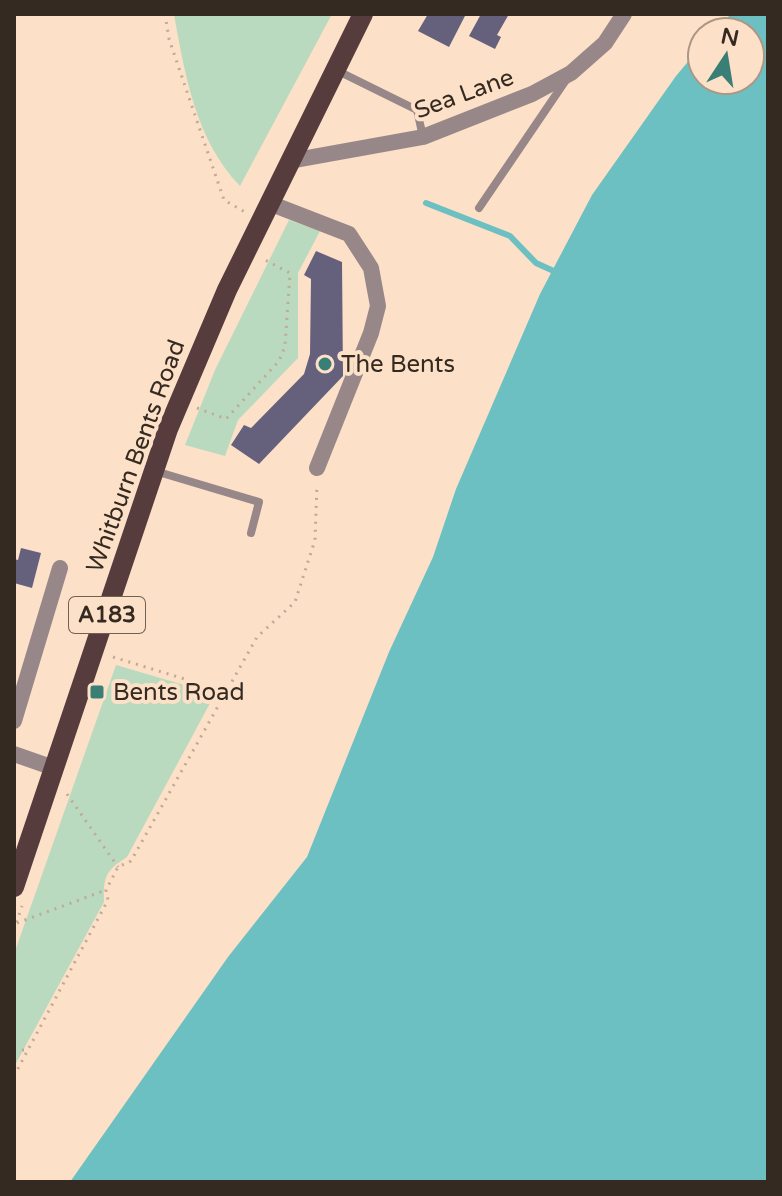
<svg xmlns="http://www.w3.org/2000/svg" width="782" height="1196" font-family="'Varela Round',sans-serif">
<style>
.green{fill:#b9dabe}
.water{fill:#6dc0c2}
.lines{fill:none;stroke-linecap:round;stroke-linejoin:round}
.stream{stroke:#6dc0c2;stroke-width:6}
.building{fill:#65617d}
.path{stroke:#c0a995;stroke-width:3;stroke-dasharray:2 6;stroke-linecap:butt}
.service{stroke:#988788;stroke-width:8}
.minor{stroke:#988788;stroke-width:16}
.primary{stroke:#573c3e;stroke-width:20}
.poi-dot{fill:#3a7f75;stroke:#fce0c7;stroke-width:3}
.labels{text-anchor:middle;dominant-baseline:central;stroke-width:8;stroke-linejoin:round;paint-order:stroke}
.shield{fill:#fce0c7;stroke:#716153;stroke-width:2}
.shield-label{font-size:22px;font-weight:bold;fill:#352a21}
.street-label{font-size:24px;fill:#352a21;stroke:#fce0c7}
.poi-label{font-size:24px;fill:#352a21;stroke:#fce0c7;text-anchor:start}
</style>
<rect width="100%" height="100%" fill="#fce0c7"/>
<path class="green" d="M174,14H332L240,186C196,140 185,76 174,14Z
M289,220L320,231L298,273V358L238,420L225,456L185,445L215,370Z
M116,665L215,694L127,857C106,870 103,877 104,902L14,1067V954Z"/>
<path class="water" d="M731,14H768V1182H70L228,957L307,857L389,652L433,557L456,489L540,294L592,195L676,76L702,45V80H750V32H713Z"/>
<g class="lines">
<path class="stream" d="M426,203L510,236L536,263L558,273"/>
</g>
<path class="building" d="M428,14H466L449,47L418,31Z
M481,14H509L497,35L501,37L495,49L469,36Z
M316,251L342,262L343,376L259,464L231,445L244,425L251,428L304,374L310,354L311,279L304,275Z
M21,548L41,553L32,588L14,583V559L18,560Z"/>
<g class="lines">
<path class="path" d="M165,14L169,39L224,200L245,212
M197,408L226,419L279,361L285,346L290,273L263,259
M113,657L227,692
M67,794L118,867
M17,923L106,890
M14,930L22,906
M14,1050H29
M14,1076L108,900L106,890L118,867L131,861L257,637L295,602L315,540L317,484"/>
<path class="service" d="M336,70L417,110L423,137
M479,208L566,80
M155,471L259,502L251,533"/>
<path class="minor" d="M290,161L423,137L532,94L571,73L605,43L624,14
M269,203L349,234L371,268L378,306L371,333L317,468
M14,721L60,568
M14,754L54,768"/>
<path class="primary" d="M14,887L168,429L227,290L363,14"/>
</g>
<g class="poi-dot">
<circle cx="325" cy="364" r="8"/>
<rect x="89" y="684" width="16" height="16" rx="4"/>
</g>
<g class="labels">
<rect class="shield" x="69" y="597" width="76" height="36" rx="6"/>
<g class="shield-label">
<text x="107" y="615">A183</text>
</g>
<g class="street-label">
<text transform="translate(464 94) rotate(-20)">Sea Lane</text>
<text transform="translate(136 456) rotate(-70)">Whitburn Bents Road</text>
</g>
<g class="poi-label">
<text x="341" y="364">The Bents</text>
<text x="113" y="692">Bents Road</text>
</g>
</g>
<rect width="782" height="1196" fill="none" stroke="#352a21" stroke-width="32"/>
<g transform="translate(726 56) rotate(12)"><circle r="38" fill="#fce0c7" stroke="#ac9785" stroke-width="2"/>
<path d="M0-6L14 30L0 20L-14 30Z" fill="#3a7f75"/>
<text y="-12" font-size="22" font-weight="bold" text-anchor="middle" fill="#352a21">N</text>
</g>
</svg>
